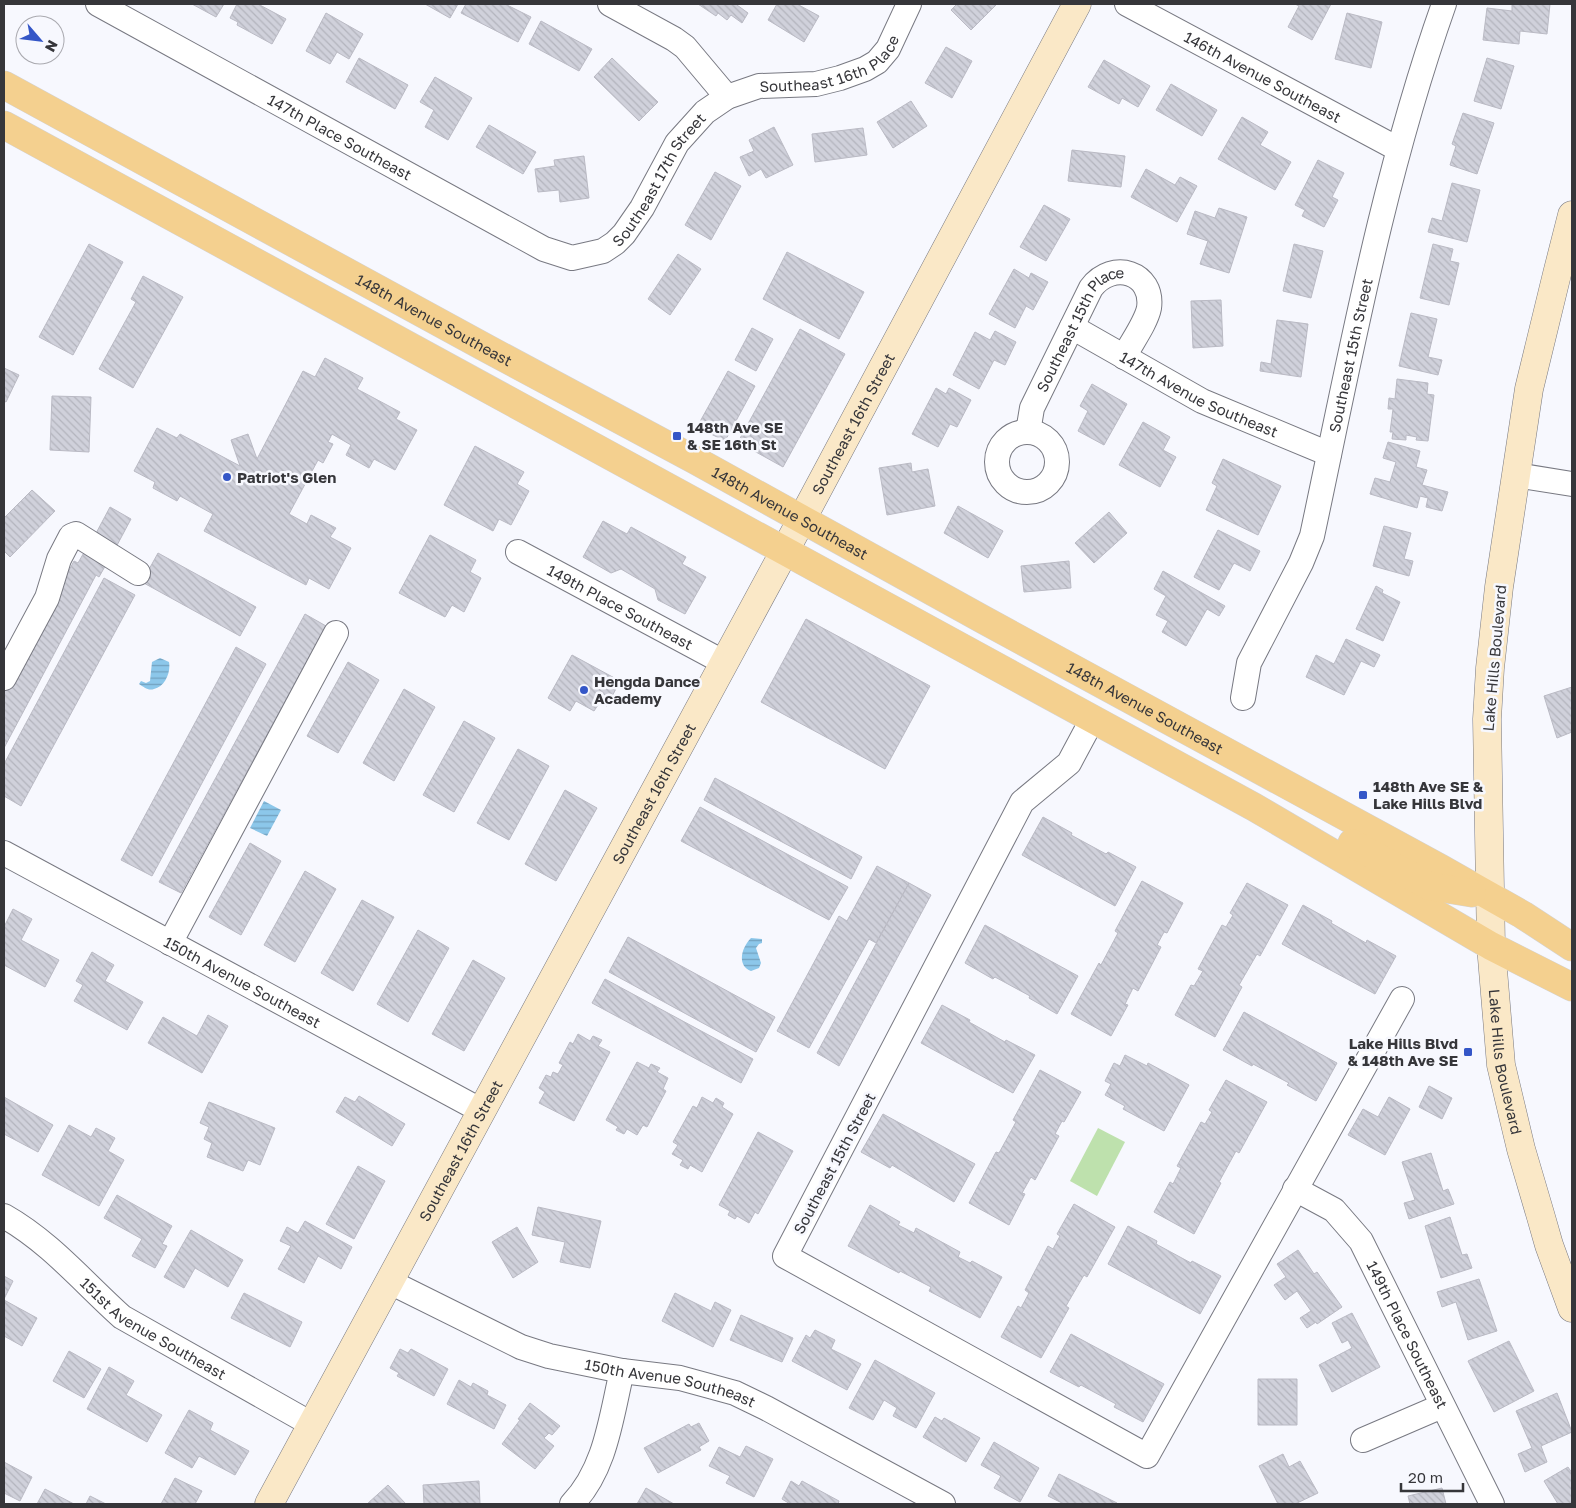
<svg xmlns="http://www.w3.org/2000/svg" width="1576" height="1508" font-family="'Golos Text',sans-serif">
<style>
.pitch{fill:#bee1ad}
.water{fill:url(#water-rules)}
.building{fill:url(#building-back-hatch);stroke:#babac4}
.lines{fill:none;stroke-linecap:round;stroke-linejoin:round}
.street-casing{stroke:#787982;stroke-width:26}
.secondary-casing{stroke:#787982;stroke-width:29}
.primary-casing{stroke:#d3d3d4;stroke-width:29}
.street{stroke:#fff;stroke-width:24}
.secondary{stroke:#fae8c7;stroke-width:28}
.primary{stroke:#f4d08f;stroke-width:28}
.poi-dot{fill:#3456c7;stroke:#f7f8fe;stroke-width:2}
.labels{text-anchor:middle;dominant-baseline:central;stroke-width:5;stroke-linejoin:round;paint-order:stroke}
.street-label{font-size:15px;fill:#36363a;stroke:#f7f8fe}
.poi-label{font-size:15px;font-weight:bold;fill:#36363a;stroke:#f7f8fe;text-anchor:start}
</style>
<defs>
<pattern id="water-rules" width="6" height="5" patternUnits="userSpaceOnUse" patternTransform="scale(1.25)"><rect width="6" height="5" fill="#8cc7ea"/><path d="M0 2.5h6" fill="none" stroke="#73a2bf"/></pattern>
<pattern id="building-back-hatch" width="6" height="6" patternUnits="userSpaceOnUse" patternTransform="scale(1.25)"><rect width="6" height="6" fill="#d0d1db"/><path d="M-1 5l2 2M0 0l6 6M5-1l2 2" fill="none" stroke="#b3b4bd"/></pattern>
</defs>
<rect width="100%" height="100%" fill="#f7f8fe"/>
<path class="pitch" d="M1098,1128L1125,1142L1097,1196L1070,1181Z"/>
<path class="water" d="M160,658L169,662C171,672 165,687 154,689C148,691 144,687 139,684L141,681L146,683L150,681L152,662Z
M264,801L281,810L267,836L250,828Z
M751,938L762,939V943L759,944L756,948L761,963L759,968L751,971C736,965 742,947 751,938Z"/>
<path class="building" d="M192,4H224L216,17Z
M237,4H258L286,19L272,44L237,25L238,22L230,18Z
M425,4H458L450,18Z
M466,4H505L531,17L518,42L461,13Z
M698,4H739L737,5L748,13L742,23L731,15L727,20L718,13L716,16Z
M777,4H797L819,16L804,42L768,20Z
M957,4H997L971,30L951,10Z
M1295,4H1331L1312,40L1288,27L1299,6Z
M1512,4H1550L1547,34L1520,31L1519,44L1483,40L1487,8L1512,11Z
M326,13L363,34L349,59L337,52L330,64L306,51Z
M1347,13L1382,22L1371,68L1335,59Z
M541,21L592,49L579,71L529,44Z
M946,47L972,61L952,98L925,83Z
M359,58L408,85L395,109L346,82Z
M612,58L658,102L639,121L594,77Z
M1487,58L1514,66L1501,109L1474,101Z
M1104,60L1150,86L1138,107L1122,98L1119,104L1088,87Z
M435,77L472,98L448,140L425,127L434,110L420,102Z
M1171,84L1217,110L1202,136L1156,110Z
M911,101L927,126L893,148L877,122Z
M1463,113L1494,123L1477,174L1450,165L1456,146L1452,144Z
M1242,117L1268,132L1260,145L1291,162L1275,190L1218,159Z
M489,125L536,152L523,174L476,147Z
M774,127L793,165L766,178L761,169L749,176L740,157L754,151L749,140Z
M863,128L867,155L815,162L812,134Z
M1072,150L1125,156L1121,187L1068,181Z
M584,156L589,198L560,202L559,190L538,192L535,169L555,166L554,160Z
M1318,160L1344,173L1332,197L1338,200L1324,227L1302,216L1305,210L1295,205Z
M1146,169L1175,185L1180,177L1197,186L1177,222L1131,197Z
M715,172L741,186L711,240L685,225Z
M1452,183L1480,190L1467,242L1428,232L1432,218L1442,221Z
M1044,205L1070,219L1046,261L1020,247Z
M1219,208L1247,217L1229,273L1200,264L1208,241L1187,234L1195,211L1215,218Z
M89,244L123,262L73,355L39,337Z
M1294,244L1323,251L1311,298L1283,291Z
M1433,244L1453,249L1450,261L1459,263L1449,305L1420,298Z
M787,252L864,292L839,339L763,299Z
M678,254L701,269L670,315L648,299Z
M1014,269L1029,278L1031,273L1048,282L1033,310L1026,306L1015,328L989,314Z
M143,276L183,297L133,388L99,369L136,302L131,299Z
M1221,300L1223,346L1193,348L1191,301Z
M1411,313L1437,319L1428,357L1442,360L1438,375L1399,366Z
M1277,320L1308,324L1301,377L1260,371L1261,362L1271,364Z
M752,328L773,339L756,371L735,360Z
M800,329L845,354L783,467L738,442Z
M995,331L1016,342L1005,365L994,360L979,389L953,375L975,332L990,340Z
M325,358L363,378L357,389L400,412L396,419L417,430L395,470L374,459L369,468L346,455L351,445L332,434L328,442L333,444L323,463L318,460L289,514L307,524L311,515L336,528L330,537L351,548L329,589L309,578L306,585L204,531L213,514L180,496L177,501L153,488L155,482L134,471L157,428L177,438L180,434L240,466L231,440L248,434L257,459L303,371L315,377Z
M4,368L19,375L6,402L4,401Z
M728,371L755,386L725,441L697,427Z
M1397,379L1428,383L1427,394L1434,395L1428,441L1416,440L1417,437L1406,435V440L1392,439L1393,432H1390L1393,409H1388L1389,398L1395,399Z
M1092,384L1127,404L1104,445L1078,431L1088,411L1080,406Z
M936,388L946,394L949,388L971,400L957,427L950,424L938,447L912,434Z
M52,396L91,397L89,452L50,450Z
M1143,422L1170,437L1163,450L1176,457L1160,487L1119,465Z
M1388,442L1420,451L1416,467L1427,470L1422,485L1448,492L1442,511L1426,507L1428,498L1420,496L1417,508L1370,494L1375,478L1390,482L1396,462L1383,458Z
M475,446L524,472L517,484L529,491L511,525L499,519L493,531L444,505Z
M1223,459L1281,486L1258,535L1206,510L1217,486L1212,483Z
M911,463L912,472L928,469L935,506L887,515L879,468Z
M32,490L55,511L10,557L4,551V518Z
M958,506L1003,531L988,558L944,533Z
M110,507L131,519L115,549L94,537Z
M1109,512L1127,533L1094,563L1075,543Z
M603,521L627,534L631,527L686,557L682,564L706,577L685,614L658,600L655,589L621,569L611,573L583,557Z
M1384,526L1411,533L1404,559L1413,561L1409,576L1373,566Z
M1218,530L1260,551L1250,571L1234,563L1219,590L1194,577Z
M430,535L476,560L470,572L481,578L464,612L452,605L445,617L399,593Z
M86,549L108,561L99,577L96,575L4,748V692L74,561L78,563Z
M158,553L256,607L240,636L142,582Z
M1069,561L1071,588L1024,592L1021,566Z
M1163,571L1225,606L1219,616L1207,609L1186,646L1162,632L1168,621L1156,615L1166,596L1154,589Z
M104,578L135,595L21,806L4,796V764Z
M1376,586L1383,590L1382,593L1400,602L1383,641L1356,629Z
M305,614L326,626L181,893L159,882Z
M806,619L930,686L885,769L761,702Z
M1346,639L1380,655L1374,667L1361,661L1344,695L1306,677L1316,655L1334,664Z
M236,647L266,664L152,876L121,860Z
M572,655L620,681L607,706L600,702L594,711L576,701L570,711L548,698Z
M348,662L379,680L338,753L307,736Z
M1572,687V732L1557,738L1544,696Z
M404,689L435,707L394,781L363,763Z
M464,721L495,738L454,812L423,795Z
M518,749L549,766L509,840L477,823Z
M715,778L862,857L851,879L704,800Z
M565,790L597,808L556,881L525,864Z
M700,807L848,887L829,920L681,841Z
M1043,817L1072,833L1071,835L1106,854L1108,852L1136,867L1115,906L1022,855Z
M250,843L281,861L241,935L209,917Z
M877,866L909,883L876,943L869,939L809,1048L777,1031L839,916L847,921Z
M305,871L336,889L295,962L264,945Z
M1142,881L1183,903L1167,933L1164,932L1157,945L1161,947L1138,991L1133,988L1125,1004L1128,1005L1111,1036L1071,1014L1099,963L1101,965L1118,933L1115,931Z
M909,883L931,895L839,1066L817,1053Z
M1247,883L1288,905L1260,956L1257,954L1239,985L1242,987L1215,1037L1175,1015L1191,985L1194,986L1203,971L1198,969L1222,925L1226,927L1233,915L1230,913Z
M362,900L394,917L353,991L321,973Z
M1303,905L1332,921L1331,923L1366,943L1367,940L1396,956L1375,994L1282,944Z
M13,909L32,919L21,940L59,960L45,987L4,965V927Z
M985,925L1078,976L1057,1014L1029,998L1030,996L995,977L993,979L965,963Z
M418,930L449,948L408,1022L377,1004Z
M628,937L775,1017L756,1052L609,972Z
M92,952L114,965L105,981L143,1002L127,1030L74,1001L83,985L76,981Z
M473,960L505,978L464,1051L432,1034Z
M605,979L753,1059L741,1083L592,1003Z
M942,1005L970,1020L969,1022L1005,1042L1006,1040L1035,1055L1013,1093L921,1043Z
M1244,1012L1337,1063L1316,1101L1287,1085L1289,1083L1253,1064L1252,1066L1223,1050Z
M208,1015L228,1026L202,1073L148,1043L163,1017L197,1036Z
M578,1034L590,1041L593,1036L602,1040L598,1046L610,1052L574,1121L539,1103L545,1092L539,1088L546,1075L551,1077L553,1072L558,1074L563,1065L559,1063L570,1042L573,1044Z
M1125,1055L1147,1066L1148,1063L1189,1085L1164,1131L1123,1109L1125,1106L1105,1095L1111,1084L1105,1081L1114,1063L1120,1066Z
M637,1062L649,1068L651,1064L660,1068L657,1072L668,1078L663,1089L666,1091L647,1127L643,1125L637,1135L627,1129L624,1134L616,1130L618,1127L606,1120Z
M1040,1070L1081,1092L1064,1122L1062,1121L1055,1134L1059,1136L1035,1180L1031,1177L1022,1193L1025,1194L1009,1225L969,1203L996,1152L999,1153L1016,1122L1013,1120Z
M1226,1080L1267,1102L1239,1153L1236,1151L1219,1182L1221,1183L1194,1234L1154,1212L1170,1182L1173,1184L1181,1168L1177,1166L1201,1122L1205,1124L1212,1112L1209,1110Z
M1429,1086L1452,1098L1442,1119L1419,1107Z
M359,1096L405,1124L392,1146L336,1112L345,1097L355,1102Z
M4,1097L53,1125L38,1152L4,1134Z
M702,1097L713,1103L716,1098L724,1103L722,1107L733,1114L702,1172L690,1165L688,1169L680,1165L683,1160L672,1154L678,1145L673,1142L693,1106L697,1108Z
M1389,1097L1410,1109L1385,1155L1348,1135L1363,1109L1378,1117Z
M209,1102L275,1128L260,1165L248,1160L243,1171L207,1157L212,1143L204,1139L209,1127L200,1123Z
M883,1114L975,1164L954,1202L892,1165L890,1168L861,1152Z
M69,1125L91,1137L96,1128L115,1138L108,1151L124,1160L99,1206L42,1175Z
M758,1132L793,1151L758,1214L755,1212L749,1223L737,1216L735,1219L728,1215L730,1211L719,1205Z
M1431,1153L1443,1191L1448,1189L1454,1204L1409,1219L1404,1203L1415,1200L1402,1162Z
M358,1166L385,1181L354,1239L326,1224Z
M117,1195L172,1226L162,1244L167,1246L155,1268L132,1256L142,1239L104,1218Z
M1074,1204L1115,1227L1087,1277L1084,1275L1066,1306L1069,1308L1041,1358L1001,1337L1018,1306L1021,1308L1029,1293L1025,1290L1048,1246L1053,1249L1060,1236L1057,1234Z
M870,1205L900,1222L898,1225L914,1233L916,1228L960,1252L958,1257L970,1263L972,1261L1002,1277L980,1318L929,1291L931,1287L900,1271L899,1273L848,1246Z
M538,1207L601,1221L590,1268L560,1262L565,1242L532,1235Z
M1450,1217L1462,1255L1467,1254L1472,1268L1441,1278L1425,1226Z
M305,1221L352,1247L341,1269L318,1256L304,1283L278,1269L291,1246L280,1241L287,1227L298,1233Z
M1128,1226L1157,1241L1156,1244L1191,1263L1192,1261L1221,1276L1200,1314L1108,1264Z
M517,1227L538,1262L513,1278L492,1242Z
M191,1230L243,1260L228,1287L195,1268L184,1288L164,1277Z
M1298,1250L1314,1274L1317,1272L1342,1307L1317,1324L1316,1322L1307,1328L1300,1318L1311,1311L1297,1291L1285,1300L1274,1285L1286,1277L1277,1264Z
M4,1276L13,1281L4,1299Z
M1479,1279L1497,1331L1468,1340L1456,1302L1442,1307L1437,1292Z
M244,1293L302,1322L290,1347L231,1318Z
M675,1293L711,1311L715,1302L731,1310L713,1347L662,1321Z
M4,1300L37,1318L22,1346L4,1336Z
M1352,1313L1380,1367L1332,1392L1319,1365L1352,1348L1348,1340L1342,1343L1332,1323Z
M741,1315L793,1338L782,1362L730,1340Z
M815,1330L835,1340L831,1349L861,1364L847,1390L792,1361L806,1335L810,1338Z
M1071,1334L1164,1384L1143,1422L1114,1407L1116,1404L1081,1385L1079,1387L1050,1372Z
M1509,1341L1534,1391L1494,1412L1468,1361Z
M400,1349L408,1353L411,1349L448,1369L434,1396L397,1376L399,1373L390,1368Z
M69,1351L101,1369L84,1398L53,1381Z
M875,1360L935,1393L916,1428L893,1416L897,1408L884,1400L873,1420L849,1408Z
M109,1367L134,1381L126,1395L162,1415L147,1442L87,1409Z
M1258,1379H1297V1425H1258Z
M459,1380L471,1387L473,1383L488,1391L487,1395L506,1405L494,1429L447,1404Z
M1557,1393L1572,1432L1541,1446L1547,1462L1525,1472L1518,1454L1532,1448L1516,1411Z
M530,1403L560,1426L552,1435L549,1433L544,1438L554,1446L535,1469L502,1444L520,1420L518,1419Z
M189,1410L213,1423L210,1430L249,1451L235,1475L199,1456L192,1468L165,1453Z
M935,1417L942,1421L944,1418L980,1438L966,1462L923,1437Z
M699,1423L709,1441L699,1447L701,1450L658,1473L644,1448L689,1424L691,1427Z
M994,1442L1039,1468L1020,1502L994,1488L1001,1476L981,1465Z
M746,1446L773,1459L754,1497L726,1483L730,1476L709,1466L719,1447L740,1457Z
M1283,1454L1289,1467L1300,1461L1318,1493L1295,1504H1278L1259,1466Z
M4,1462L32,1477L20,1501L4,1493Z
M1568,1467L1572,1473V1504H1558L1544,1481Z
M1059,1474L1117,1503V1504H1064L1048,1496Z
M175,1478L202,1491L195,1504H161Z
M479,1481L480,1504H424L423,1485Z
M791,1481L799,1486L802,1481L839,1501L838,1504H790L782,1499Z
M388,1485L406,1504H367Z
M646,1488L674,1504H637Z
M1442,1488L1446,1504H1410L1408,1496Z
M45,1489L74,1504H37Z
M90,1496L106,1504H86Z"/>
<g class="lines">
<g class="street-casing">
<g id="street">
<path id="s1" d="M98,4L544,249L572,258L603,251L615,243L624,234L642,208L677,143L705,112L727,97L759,86L816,84L840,78L865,69L877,62L888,49L909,4"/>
<path d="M610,4L674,39L685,47L727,97"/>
<path id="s2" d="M1127,4L1398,149"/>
<path id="s3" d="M1072,327L1202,401L1329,454"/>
<path id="s4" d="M1028,432L1032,408L1091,288C1113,259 1154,273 1149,308C1146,323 1131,343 1124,357"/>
<circle cx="1027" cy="462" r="30"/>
<path d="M1516,475L1572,484"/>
<path id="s5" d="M518,552L723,662"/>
<path d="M4,678L47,598L59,559L71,536L76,534L138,573"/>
<path id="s6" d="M1243,698L1249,663L1301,563L1312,536C1350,358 1383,176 1444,4"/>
<path d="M1092,720L1069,763L1022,802L785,1256L1147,1456L1402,999"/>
<path id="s7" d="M4,853L482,1111"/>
<path d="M170,943L336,633"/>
<path id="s8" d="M1295,1189L1334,1210L1361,1241L1492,1504"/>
<path id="s9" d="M4,1216C50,1242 83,1282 122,1317L313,1425"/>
<path id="s10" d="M390,1282L521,1347L549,1356L622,1371L680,1378L735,1393L766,1408L943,1504"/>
<path d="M1363,1440L1442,1406"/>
<path d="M572,1504C606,1469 611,1417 622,1371"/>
</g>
</g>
<g class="secondary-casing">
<g id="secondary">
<path id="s11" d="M1572,215L1557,274L1529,389L1499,587L1490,668L1487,719L1491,946L1501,1065L1521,1149L1541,1217L1549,1245L1572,1308"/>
<path id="s12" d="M269,1504L802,519L1077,4"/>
</g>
</g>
<g class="primary-casing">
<g id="primary">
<path id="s13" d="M4,85L486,348L695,460L984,620L1440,868L1523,915L1572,947"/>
<path d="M4,125L1254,807L1491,946L1572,987"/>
<path d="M1352,843L1429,886L1472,893"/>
</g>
</g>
<use href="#street" class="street"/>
<use href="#secondary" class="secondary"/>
<use href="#primary" class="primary"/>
</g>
<g class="poi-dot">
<rect x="672" y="431" width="10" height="10" rx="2.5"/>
<circle cx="227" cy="477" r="5"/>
<circle cx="584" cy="690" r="5"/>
<rect x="1358" y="790" width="10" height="10" rx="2.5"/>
<rect x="1463" y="1047" width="10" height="10" rx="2.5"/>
</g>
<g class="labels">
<g class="street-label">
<text stroke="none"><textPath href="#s1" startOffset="882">Southeast 16th Place</textPath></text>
<text stroke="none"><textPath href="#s2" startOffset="154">146th Avenue Southeast</textPath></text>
<text stroke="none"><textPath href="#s1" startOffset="276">147th Place Southeast</textPath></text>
<text stroke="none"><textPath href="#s1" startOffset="662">Southeast 17th Street</textPath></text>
<text stroke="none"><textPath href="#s13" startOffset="490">148th Avenue Southeast</textPath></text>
<text stroke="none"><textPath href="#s4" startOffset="120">Southeast 15th Place</textPath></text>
<text stroke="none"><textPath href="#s6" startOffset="362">Southeast 15th Street</textPath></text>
<text stroke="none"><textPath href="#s3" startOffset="144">147th Avenue Southeast</textPath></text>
<text stroke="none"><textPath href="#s12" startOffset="1228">Southeast 16th Street</textPath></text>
<text stroke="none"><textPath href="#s13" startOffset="895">148th Avenue Southeast</textPath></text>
<text stroke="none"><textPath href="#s5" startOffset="116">149th Place Southeast</textPath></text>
<text transform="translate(1494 658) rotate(-85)">Lake Hills Boulevard</text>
<text stroke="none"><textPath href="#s13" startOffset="1300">148th Avenue Southeast</textPath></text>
<text stroke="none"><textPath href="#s12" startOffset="808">Southeast 16th Street</textPath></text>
<text stroke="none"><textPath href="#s7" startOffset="271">150th Avenue Southeast</textPath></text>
<text stroke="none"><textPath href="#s11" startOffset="856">Lake Hills Boulevard</textPath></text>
<text stroke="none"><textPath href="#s12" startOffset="402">Southeast 16th Street</textPath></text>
<text transform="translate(834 1163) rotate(-62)">Southeast 15th Street</text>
<text stroke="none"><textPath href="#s9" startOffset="188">151st Avenue Southeast</textPath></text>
<text stroke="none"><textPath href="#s8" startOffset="190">149th Place Southeast</textPath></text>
<text stroke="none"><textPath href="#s10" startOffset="300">150th Avenue Southeast</textPath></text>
</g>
<g class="poi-label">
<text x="687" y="427">148th Ave SE<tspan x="687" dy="17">&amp; SE 16th St</tspan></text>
<text x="237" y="477">Patriot's Glen</text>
<text x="594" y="681">Hengda Dance<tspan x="594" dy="17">Academy</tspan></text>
<text x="1373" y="786">148th Ave SE &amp;<tspan x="1373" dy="17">Lake Hills Blvd</tspan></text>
<text x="1458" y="1043" text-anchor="end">Lake Hills Blvd<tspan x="1458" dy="17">&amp; 148th Ave SE</tspan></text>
</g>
</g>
<rect width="1576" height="1508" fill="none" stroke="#36363a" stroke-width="10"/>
<g transform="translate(40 40) rotate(118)"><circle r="24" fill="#f7f8fe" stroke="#aaaab0"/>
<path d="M0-4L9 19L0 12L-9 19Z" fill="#3456c7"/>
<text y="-8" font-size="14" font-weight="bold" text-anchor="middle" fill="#36363a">N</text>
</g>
<path d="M1401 1483v8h62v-8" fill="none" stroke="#36363a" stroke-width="2.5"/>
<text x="1408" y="1483" font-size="15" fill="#36363a" stroke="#f7f8fe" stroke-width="4" paint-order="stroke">20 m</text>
</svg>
